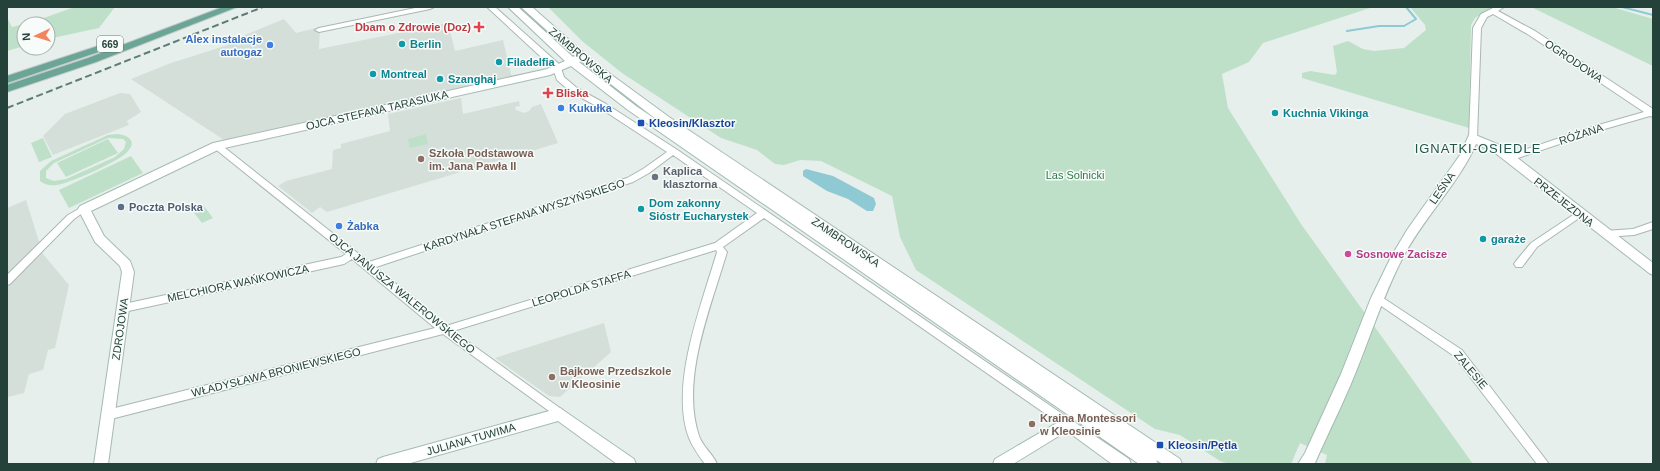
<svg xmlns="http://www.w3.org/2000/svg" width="1660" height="471" font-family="Arial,sans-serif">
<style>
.built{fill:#d4dfda}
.green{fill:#bfe0c8;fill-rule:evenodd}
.water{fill:#8ec9d4}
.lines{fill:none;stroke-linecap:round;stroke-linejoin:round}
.stream{stroke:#8ec9d4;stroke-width:2}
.street-casing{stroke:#a8b8b2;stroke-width:2}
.secondary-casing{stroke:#a4bbb3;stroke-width:2}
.primary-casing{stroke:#c2cac8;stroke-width:2}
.street{fill:#fff;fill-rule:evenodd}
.secondary{fill:#fff;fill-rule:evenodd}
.primary{fill:#6aa596;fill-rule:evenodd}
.rail{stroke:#5f7d75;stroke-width:2;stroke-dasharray:7 3.5;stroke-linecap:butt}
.health-dot{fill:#e0444e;stroke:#f7fbf9;stroke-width:1.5}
.culture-dot{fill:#0f9aa8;stroke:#f7fbf9;stroke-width:1.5}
.shop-dot{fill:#3f7fe0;stroke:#f7fbf9;stroke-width:1.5}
.transit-dot{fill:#1a4fb4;stroke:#f7fbf9;stroke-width:1.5}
.education-dot{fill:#8d6e63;stroke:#f7fbf9;stroke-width:1.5}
.worship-dot{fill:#6b7280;stroke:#f7fbf9;stroke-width:1.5}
.service-dot{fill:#5c6f8a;stroke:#f7fbf9;stroke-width:1.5}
.hotel-dot{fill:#d1479c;stroke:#f7fbf9;stroke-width:1.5}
.labels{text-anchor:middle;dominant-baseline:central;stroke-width:3;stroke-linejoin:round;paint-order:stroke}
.shield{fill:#f7fbf9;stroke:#637a73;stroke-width:1}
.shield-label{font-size:10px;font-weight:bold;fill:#24423a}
.health-label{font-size:11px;font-weight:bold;fill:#be3a42;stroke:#f7fbf9;text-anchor:end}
.shop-label{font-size:11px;font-weight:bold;fill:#366cbe;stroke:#f7fbf9;text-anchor:start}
.culture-label{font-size:11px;font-weight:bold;fill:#0d838f;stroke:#f7fbf9;text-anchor:start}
.street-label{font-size:11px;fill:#24423a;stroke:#f7fbf9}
.transit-label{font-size:11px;font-weight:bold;fill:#164399;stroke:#f7fbf9;text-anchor:start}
.education-label{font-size:11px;font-weight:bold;fill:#785e54;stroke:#f7fbf9;text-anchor:start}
.worship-label{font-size:11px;font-weight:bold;fill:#5b616d;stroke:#f7fbf9;text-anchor:start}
.park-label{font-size:11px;fill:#2d7a4b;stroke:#f7fbf9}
.service-label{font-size:11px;font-weight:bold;fill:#4e5e75;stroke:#f7fbf9;text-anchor:start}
.hotel-label{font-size:11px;font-weight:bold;fill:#b23c85;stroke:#f7fbf9;text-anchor:start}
.quarter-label{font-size:13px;letter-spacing:1px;fill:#1f5548;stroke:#f7fbf9}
</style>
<rect width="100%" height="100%" fill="#e6efeb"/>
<path class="built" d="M284,19L296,33L320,27L319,49L448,23L455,51L503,40L512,78L224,140L131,79L171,63L228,45V42Z
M120,93L130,94L141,112L127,121L129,125L53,155L43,136L65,114Z
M461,98L463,114L519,101L520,106L515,107L516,110L524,113L529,111L532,107L541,104L558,143L327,212L320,207L312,213L278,186L286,181L332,169L333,150L341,148V144L390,131L388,114Z
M26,200L43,254L69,285L55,348L48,350L43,370L29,374L24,393L8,397L7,399V208Z
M604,323L611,352L560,397L549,396L495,358Z"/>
<path class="green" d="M75,7H115L99,28L48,39V24H24V46L7,51V17L12,27L32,22Z
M548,7H1373L1263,43L1249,62L1222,74L1228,108L1301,224L1473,464H1325L1327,455L1300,443L1291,464H1229L1220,461L1180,435L1155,429L916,270L900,237L892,196L821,161L800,160L784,165L775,164L757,150L721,138L622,73L582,41Z
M1410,7H1492L1475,18L1471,25L1469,128L1302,78V73L1310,71L1335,75L1337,72L1333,46L1348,41L1363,49L1374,51L1404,48L1426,30L1425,25Z
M1531,7H1612L1653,19V66Z
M116,134C131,135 138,143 125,154C115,163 70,183 57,185C50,186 45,185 40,181V171L51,161L108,135ZM108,138L123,139L126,142L124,149L115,157L66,179L54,181L46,178V171L54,163Z
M426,134L428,144L410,148L408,139Z
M43,138L52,157L39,162L31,143Z
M108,139L118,153L66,177L57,163Z
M131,156L143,173L69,208L59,190Z
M203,205L213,218L202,223L192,210Z"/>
<path class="water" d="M806,169L833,176L874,198L876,204L873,211H867L848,199L827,191L803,176V171Z"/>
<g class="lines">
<path class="stream" d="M1622,7L1653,15
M1347,31L1379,26H1404L1416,19L1406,7"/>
<g class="street-casing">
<path id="street" d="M420,7H434L430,9L319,32L315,30L319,28Z
M487,7H495L560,65L564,77L577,88L606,104L676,149L1071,420L1072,423L1071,426L1067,428L1063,426L764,218L723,247L727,252C711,307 680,379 699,436C703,447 713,454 717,464H705C699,456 693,448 689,438C669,385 702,304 717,252L716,250L453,331L564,411L565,414L564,417L560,419L443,334L107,420L103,418L102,415L103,412L107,410L435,328L352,259L344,264L124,312L121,311L119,308L121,305L124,304L341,257L346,254L214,148L213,146L214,144H220L369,262L627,178L643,169L667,152L600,108L571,92L557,80L553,68ZM673,155L757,213L715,243L446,326L376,267L633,182L649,173Z
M1495,7H1504L1498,11L1535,31L1653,109V117L1650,116L1601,130L1512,160H1506L1505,158L1506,156L1595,126L1644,112L1529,35L1493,14L1487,17L1481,28L1477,138L1473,141L1470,140L1469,138L1473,28L1481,14Z
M84,206L87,207L88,209L74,219L10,284L7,285V275L68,215Z
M1579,211L1582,212L1583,214L1582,216L1537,247L1522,267H1516L1514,264L1516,261L1531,243Z
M1653,222V229L1634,235L1604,237L1600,234L1604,231L1633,229Z
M1377,294L1462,350L1549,464H1537L1454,356L1374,301L1372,298L1374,295Z"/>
</g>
<g class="secondary-casing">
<path id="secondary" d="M508,7H518L573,57L575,56L521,7H532L594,62L669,117L1180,459L1182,464H1163L1156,460L1158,464H1139L628,110L571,66L550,75L220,149L91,211L104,236L130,261L134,272L108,464H94L122,272L120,266L95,242L78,209L80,206L213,143L547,69L565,61ZM581,61L661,123L975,336L636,106L579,62Z
M1473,134L1502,146L1653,263V275L1649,273L1494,152L1476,144C1458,185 1423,218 1402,259C1383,296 1371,335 1355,374C1343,404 1328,433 1315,463L1298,464L1305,453L1341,374L1371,298L1391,257L1407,230L1460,155L1469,135Z
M560,408L634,459L636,464H617L558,421L407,464H376L378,459L383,457Z
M1067,417L1129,459L1131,464H1112L1067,431L1013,464H993L995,459Z"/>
</g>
<g class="primary-casing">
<path id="primary" d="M223,7H237L96,62L7,92V85L88,58Z
M104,44L107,45L109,47L107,49L7,83V76Z"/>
</g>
<use href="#street" class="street"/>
<use href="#secondary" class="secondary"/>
<use href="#primary" class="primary"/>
<path class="rail" d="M7,108L263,7"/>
</g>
<g class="health-dot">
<path d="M477 21h4v4h4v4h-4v4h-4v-4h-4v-4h4z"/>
<path d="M546 87h4v4h4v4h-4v4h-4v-4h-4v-4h4z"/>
</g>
<g class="culture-dot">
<circle cx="402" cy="44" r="4"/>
<circle cx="499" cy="62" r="4"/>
<circle cx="373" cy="74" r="4"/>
<circle cx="440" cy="79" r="4"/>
<circle cx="1275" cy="113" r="4"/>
<circle cx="641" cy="209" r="4"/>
<circle cx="1483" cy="239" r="4"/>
</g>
<g class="shop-dot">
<circle cx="270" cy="45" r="4"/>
<circle cx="561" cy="108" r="4"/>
<circle cx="339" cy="226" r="4"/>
</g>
<g class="transit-dot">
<rect x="637" y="119" width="8" height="8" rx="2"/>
<rect x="1156" y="441" width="8" height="8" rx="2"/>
</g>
<g class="education-dot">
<circle cx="421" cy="159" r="4"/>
<circle cx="552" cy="377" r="4"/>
<circle cx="1032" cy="424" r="4"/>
</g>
<circle class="worship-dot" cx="655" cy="177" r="4"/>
<circle class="service-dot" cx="121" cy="207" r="4"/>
<circle class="hotel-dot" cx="1348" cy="254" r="4"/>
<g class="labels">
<rect class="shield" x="97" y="36" width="26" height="16" rx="3"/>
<g class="shield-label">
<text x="110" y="44">669</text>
</g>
<g class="health-label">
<text x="471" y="27">Dbam o Zdrowie (Doz)</text>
<text x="556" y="93" text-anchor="start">Bliska</text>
</g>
<g class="shop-label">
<text x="262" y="39" text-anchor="end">Alex instalacje<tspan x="262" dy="13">autogaz</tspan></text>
<text x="569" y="108">Kukułka</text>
<text x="347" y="226">Żabka</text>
</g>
<g class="culture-label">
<text x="410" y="44">Berlin</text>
<text x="507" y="62">Filadelfia</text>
<text x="381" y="74">Montreal</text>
<text x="448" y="79">Szanghaj</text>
<text x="1283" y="113">Kuchnia Vikinga</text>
<text x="649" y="203">Dom zakonny<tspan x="649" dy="13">Sióstr Eucharystek</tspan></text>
<text x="1491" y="239">garaże</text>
</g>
<g class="street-label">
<text transform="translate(581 55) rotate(40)">ZAMBROWSKA</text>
<text transform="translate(1574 61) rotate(34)">OGRODOWA</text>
<text transform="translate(377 110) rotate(-13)">OJCA STEFANA TARASIUKA</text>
<text transform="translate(1581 134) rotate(-18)">RÓŻANA</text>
<text transform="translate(1442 188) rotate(-55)">LEŚNA</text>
<text transform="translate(1564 202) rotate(38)">PRZEJEZDNA</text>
<text transform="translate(524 215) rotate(-18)">KARDYNAŁA STEFANA WYSZYŃSKIEGO</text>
<text transform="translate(846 242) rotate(34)">ZAMBROWSKA</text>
<text transform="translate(238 283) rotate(-12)">MELCHIORA WAŃKOWICZA</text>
<text transform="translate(581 288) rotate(-17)">LEOPOLDA STAFFA</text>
<text transform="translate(402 293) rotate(39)">OJCA JANUSZA WALEROWSKIEGO</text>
<text transform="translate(120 329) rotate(-82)">ZDROJOWA</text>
<text transform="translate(1471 370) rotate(50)">ZALESIE</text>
<text transform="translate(276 372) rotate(-14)">WŁADYSŁAWA BRONIEWSKIEGO</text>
<text transform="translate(471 439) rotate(-16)">JULIANA TUWIMA</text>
</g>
<g class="transit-label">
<text x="649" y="123">Kleosin/Klasztor</text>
<text x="1168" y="445">Kleosin/Pętla</text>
</g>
<g class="education-label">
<text x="429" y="153">Szkoła Podstawowa<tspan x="429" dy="13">im. Jana Pawła II</tspan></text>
<text x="560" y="371">Bajkowe Przedszkole<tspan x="560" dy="13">w Kleosinie</tspan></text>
<text x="1040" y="418">Kraina Montessori<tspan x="1040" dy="13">w Kleosinie</tspan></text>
</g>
<g class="worship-label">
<text x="663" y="171">Kaplica<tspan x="663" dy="13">klasztorna</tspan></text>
</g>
<g class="park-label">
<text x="1075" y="175">Las Solnicki</text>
</g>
<g class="service-label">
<text x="129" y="207">Poczta Polska</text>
</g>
<g class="hotel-label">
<text x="1356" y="254">Sosnowe Zacisze</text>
</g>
<g class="quarter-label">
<text x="1478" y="148">IGNATKI-OSIEDLE</text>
</g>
</g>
<rect width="1660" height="471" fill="none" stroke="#24423a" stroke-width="16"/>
<g transform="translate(36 36) rotate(266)"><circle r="19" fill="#f7fbf9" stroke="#a3b1ad"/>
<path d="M0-3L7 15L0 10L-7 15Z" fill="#f4845f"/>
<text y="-6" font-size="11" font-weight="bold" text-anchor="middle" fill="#24423a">N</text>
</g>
</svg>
